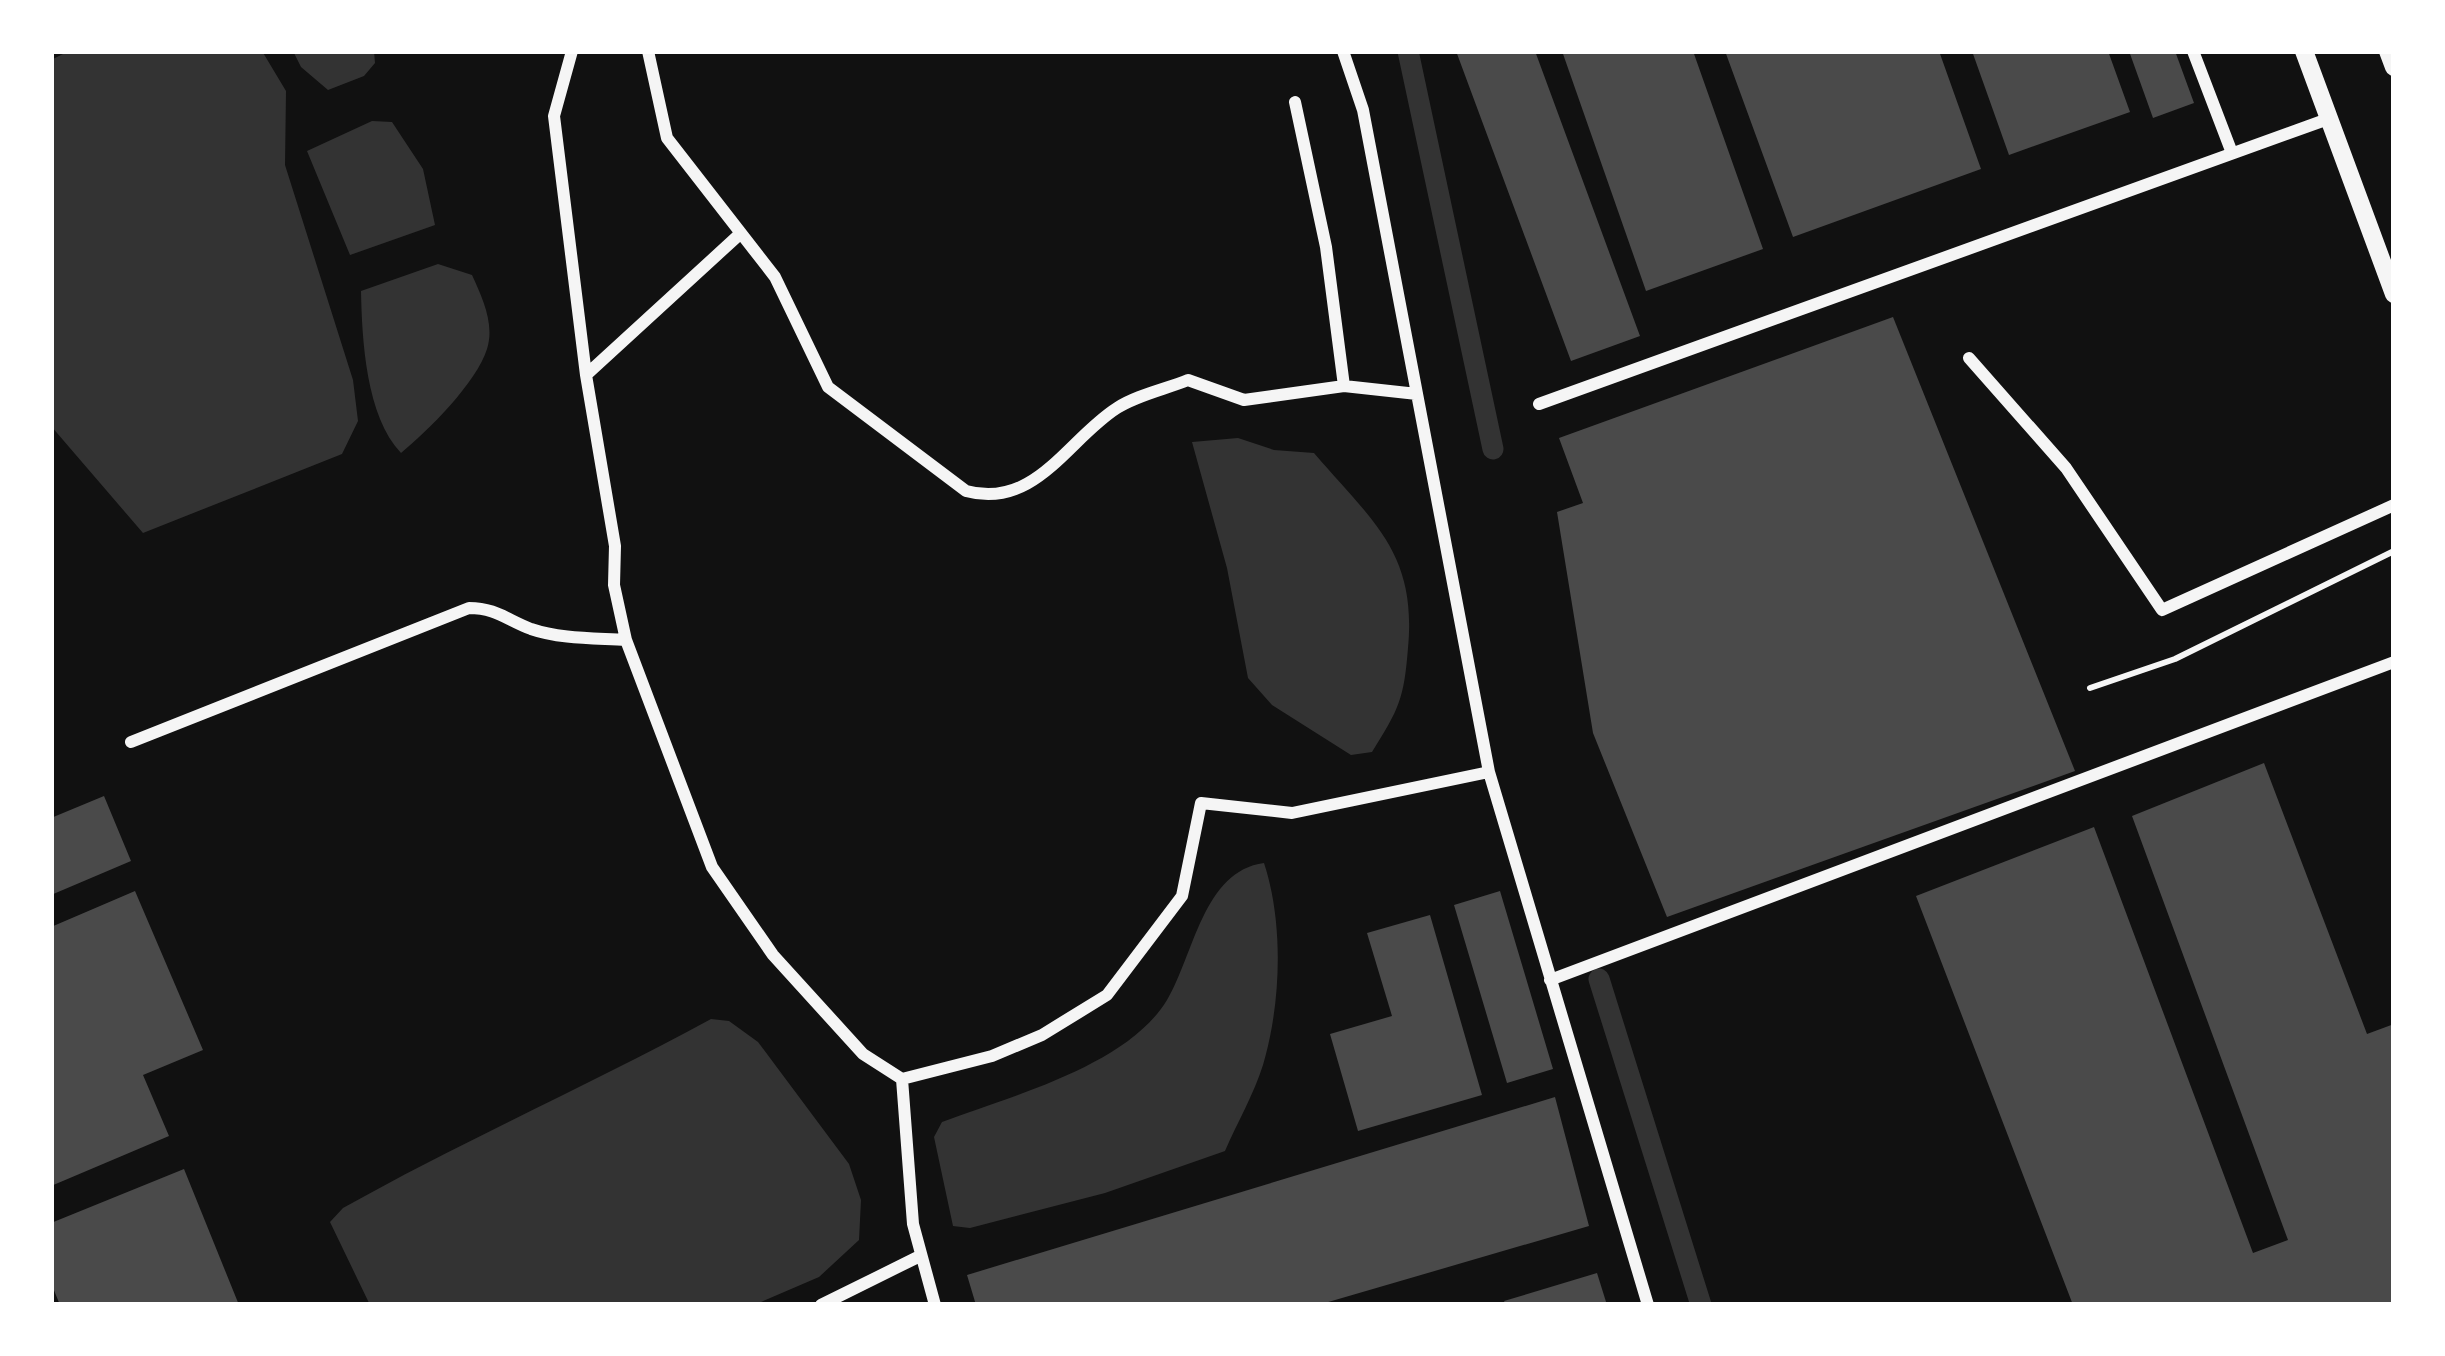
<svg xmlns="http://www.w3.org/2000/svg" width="2445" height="1356" font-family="'Times New Roman',serif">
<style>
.water{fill:#333}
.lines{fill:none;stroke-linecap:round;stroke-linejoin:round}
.canal{stroke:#333;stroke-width:21}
.building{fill:#4a4a4a}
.service{stroke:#f5f5f5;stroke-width:6}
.minor{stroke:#f5f5f5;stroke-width:12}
.secondary{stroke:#f5f5f5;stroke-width:18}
</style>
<rect width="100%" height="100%" fill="#111"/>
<path class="water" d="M69,51H262L286,91L285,165L353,380L358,421L342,454L143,533L51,426V60Z
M293,51H374L375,63L364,76L328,90L301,67Z
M372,121L392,122L423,169L435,225L350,255L307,151Z
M438,264L472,275C482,297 495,324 487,349C477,382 428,431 401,453C366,416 362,340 361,291Z
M1238,438L1274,450L1314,453C1372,521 1417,552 1408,648C1404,699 1399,709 1372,752L1351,755L1272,705L1248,678L1227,568L1192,442Z
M1264,863C1284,924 1281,1004 1263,1065C1254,1094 1237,1123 1225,1151L1105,1193L970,1228L953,1226L934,1137L942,1122C1011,1096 1127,1066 1167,1000C1194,955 1203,871 1264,863Z
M711,1019L729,1021L758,1042L849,1164L861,1200L859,1240L819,1277L754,1305H370L330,1222L343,1208C464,1140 590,1085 711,1019Z"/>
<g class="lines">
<path class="canal" d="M1408,51L1493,449
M1599,979L1701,1305"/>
</g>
<path class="building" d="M1456,51H1535L1640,336L1571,361Z
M1562,51H1693L1763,249L1646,291Z
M1725,51H1939L1981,169L1793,237Z
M1972,51H2108L2130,112L2009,155Z
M2129,51H2175L2194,103L2153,118Z
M1893,317L2075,771L1667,917L1593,733L1557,512L1583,503L1559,438Z
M2264,763L2367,1034L2394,1024V1305H2073L1916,896L2094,827L2253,1253L2288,1240L2132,816Z
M104,796L131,861L51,895V818Z
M135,891L203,1050L143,1075L169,1136L51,1186V927Z
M1500,891L1553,1069L1507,1083L1454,905Z
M1430,915L1482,1095L1358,1131L1330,1034L1392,1016L1367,933Z
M1555,1097L1589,1226L1318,1305H976L967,1275Z
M184,1169L239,1305H60L51,1283V1223Z
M1597,1273L1607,1305H1506L1504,1301Z"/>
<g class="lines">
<path class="service" d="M2090,688L2175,659L2394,551"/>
<path class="minor" d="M572,51L554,116L586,375L615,546L614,585L626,640L712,867L773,955L863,1054L902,1079L992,1056L1042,1035L1107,995L1182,896L1201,803L1292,813L1489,772
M648,51L667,138L775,277L828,387L966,491C1035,510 1068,439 1117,408C1137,395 1166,389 1188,380L1244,400L1344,386L1417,394
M1343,51L1363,110L1489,772L1648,1305
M2193,51L2232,153
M1295,102L1326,247L1344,386
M1969,358L2066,468L2162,610L2394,505
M586,375L741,233
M1539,404L2328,119
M131,742L469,608C496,608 507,620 531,629C560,639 596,638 626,640
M1550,980L2394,662
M902,1079L913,1224L935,1305
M821,1305L920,1256"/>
<path class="secondary" d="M2304,51L2394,294
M2388,51L2394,67"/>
</g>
<rect width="2445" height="1356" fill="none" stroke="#ffffff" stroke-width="108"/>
</svg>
